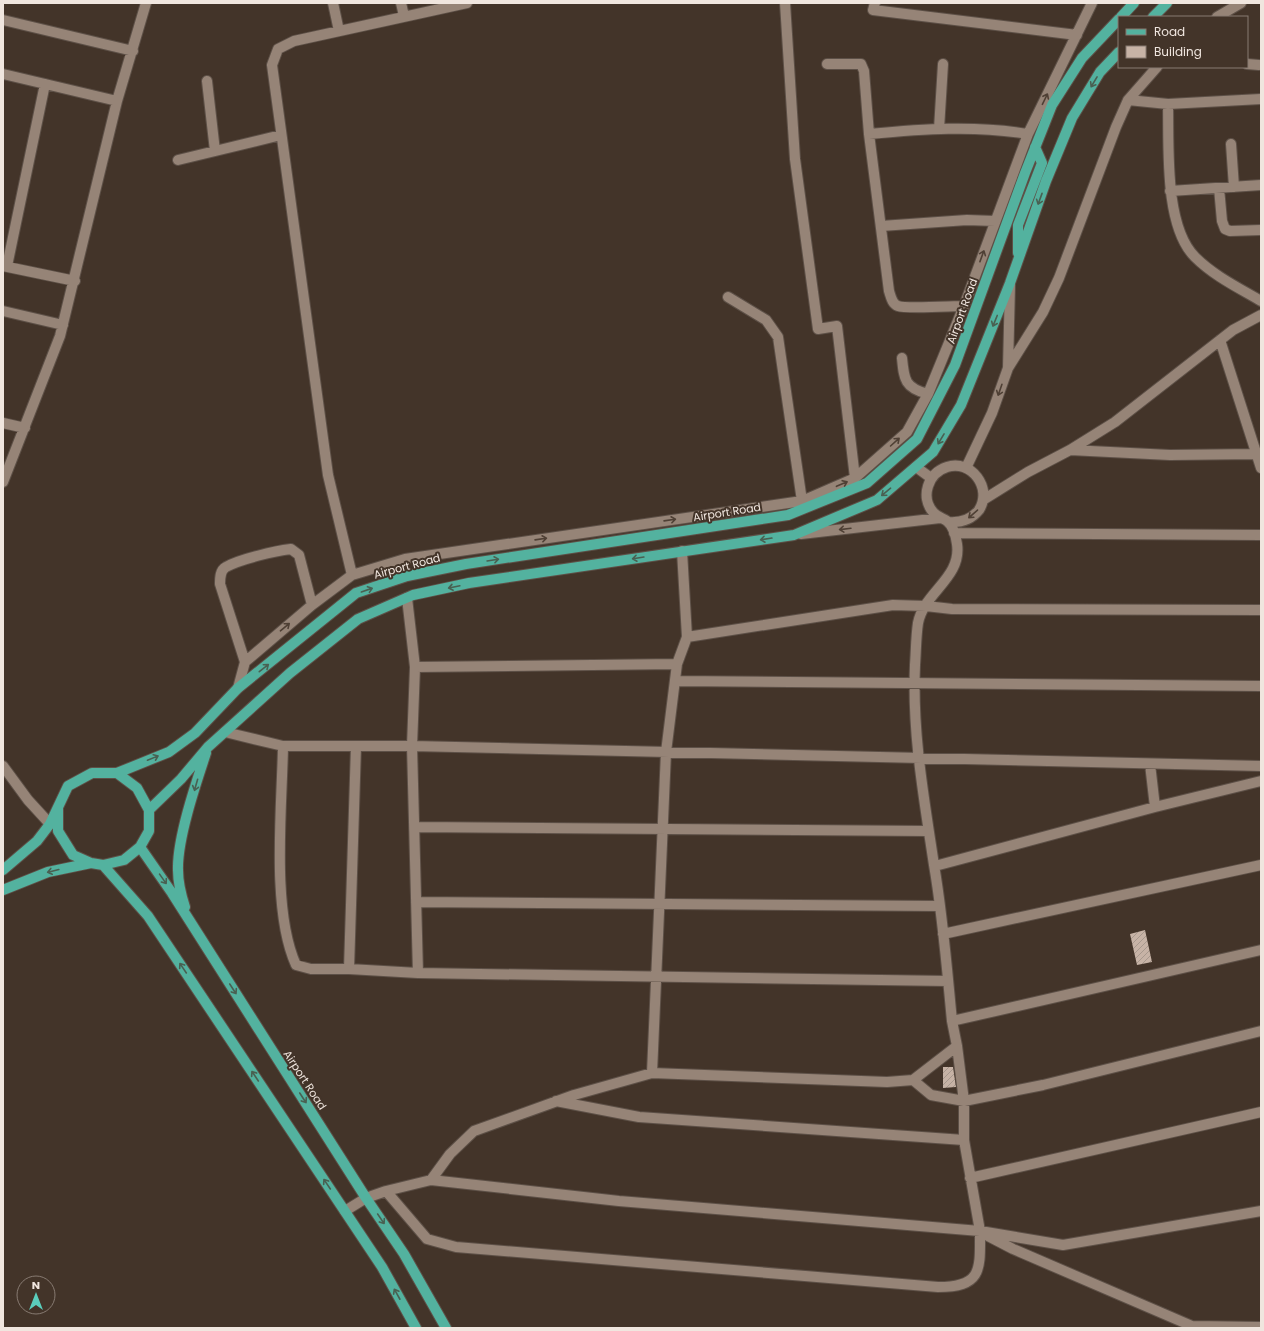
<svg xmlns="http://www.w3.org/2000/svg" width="1264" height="1331" font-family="Poppins,sans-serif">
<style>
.building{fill:url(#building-hatch)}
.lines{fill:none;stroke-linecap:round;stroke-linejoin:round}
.minor-casing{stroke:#5d5047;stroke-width:12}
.major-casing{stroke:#5d5047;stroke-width:12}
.minor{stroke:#968477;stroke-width:10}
.major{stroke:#53b29f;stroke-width:10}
.oneway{stroke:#496052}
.oneway2{stroke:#4f4035}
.labels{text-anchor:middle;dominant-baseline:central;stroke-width:4;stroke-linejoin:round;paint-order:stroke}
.street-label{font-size:11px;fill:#f0e6df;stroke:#433429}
</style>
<defs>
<pattern id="building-hatch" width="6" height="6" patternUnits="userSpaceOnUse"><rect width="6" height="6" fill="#c7b3a6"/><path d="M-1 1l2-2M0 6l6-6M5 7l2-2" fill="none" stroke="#a7988d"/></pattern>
</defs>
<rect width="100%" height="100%" fill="#433429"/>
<path class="building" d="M1145,930L1152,962L1137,965L1130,934Z
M943,1067H953L956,1087L943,1088Z"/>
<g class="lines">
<g class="minor-casing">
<path id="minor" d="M333,3L339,31
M401,3L404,16
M785,3L795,159L818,329L837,326L855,478
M875,3L873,10L1077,35
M1217,17L1241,3
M3,20L133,51
M827,64H861L864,71L869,134L889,291C891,297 892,304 898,306C906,309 952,306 964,306
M1247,64L1259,65
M3,74L117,101
M207,81L215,151
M1128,100L1168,104L1261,99
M1168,104C1169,147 1164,226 1195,257C1214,276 1239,288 1261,301
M939,129L943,64
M869,134C922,129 975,125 1028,134
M1231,144L1234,187
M178,160L281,135
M1219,188L1222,221L1225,229L1230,231L1261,230
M1170,191L1261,185
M881,226L967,220L995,221
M3,266L75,281
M7,266L45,84
M728,297L766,320L778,337L802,501
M3,311L63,325
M1220,340L1261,468
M902,358C904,380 905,388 928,394
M1008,368L1043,312L1059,278L1116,127L1128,100L1157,67
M3,423L25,428
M1070,450L1170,455L1256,454
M916,467L931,478
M966,468L992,413L1008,368L1010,285
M3,482L60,336L117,101L146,3
M983,500L1028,472L1070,450L1115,422L1233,330L1261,315
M948,522C960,523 971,520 979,510C993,488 971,459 947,467C928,473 920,497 933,512C937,517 943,518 947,521C953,526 956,537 957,544C962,578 924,592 918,623C916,636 916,651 915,665C912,733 924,798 934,865C943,917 947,970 952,1021
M954,533L1261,535
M801,534L940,518
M352,575L328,475L272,65L278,49L294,41L467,3
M407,598L415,667L412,746L418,973L948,981
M687,637L893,605L926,606L952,609L1261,610
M245,662L312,605L352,575L405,559L802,501L855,478L907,432L928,394L964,306L1028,134L1092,3
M415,667L677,664
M676,681L1261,686
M238,688L245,662L220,584C220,578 220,570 226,567C240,559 275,551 291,549L299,555L312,605
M225,732L283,746H412L1261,766
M283,746C282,807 271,910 296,965L311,969H349L356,746
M1150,764L1155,807
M3,766L28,800L50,824
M415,827L928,831
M935,866L1155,807L1261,781
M416,902L940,906
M943,934L1261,865
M349,969L418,973
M957,1046L964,1101V1140L980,1231L1063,1245L1261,1211
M652,1073L666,752L677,664L687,637L682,551
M913,1080L931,1095L964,1101L1043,1085L1261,1031
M556,1101L639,1117L964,1140
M970,1178L1261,1112
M386,1191L427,1239L456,1247L938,1287C983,1287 980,1269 980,1231L619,1201L431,1180
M345,1211L366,1198L386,1191L431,1180L450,1154L474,1131L574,1095L652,1073L887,1082L913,1080L957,1046L952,1021L1261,950
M988,1236L1013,1249L1192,1326L1261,1327"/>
</g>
<g class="major-casing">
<path id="major" d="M1121,17L1134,3
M1153,17L1167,3
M1018,253V225L1042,163L1035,147
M117,773L169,752L195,733L238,688L356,593L407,576L466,564L788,515L867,483L917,439L955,365L1025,173L1052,105L1082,58L1119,19
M149,810L181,779L208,747L290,673L358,619L413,595L469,583L794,535L877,500L933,452L961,405L1010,283L1046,181L1072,118L1100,72L1119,52
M140,847L172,893L366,1198L404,1254L446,1328
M103,865L148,916L382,1267L416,1328
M3,870L37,841L50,824L68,786L92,773H117L137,788L149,810V831L140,847L124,860L103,865L91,863L73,855L58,831V808
M3,890L48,872L91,863
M185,907C181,895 178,883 178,870C177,839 196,783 206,753"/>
</g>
<use href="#minor" class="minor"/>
<use href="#major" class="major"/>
</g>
<defs><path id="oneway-shaft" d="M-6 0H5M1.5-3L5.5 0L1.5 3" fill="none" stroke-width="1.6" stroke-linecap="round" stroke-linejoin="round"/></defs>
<g class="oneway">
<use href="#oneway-shaft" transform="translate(1094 82) rotate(121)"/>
<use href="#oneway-shaft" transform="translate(1040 199) rotate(110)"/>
<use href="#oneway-shaft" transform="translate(995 321) rotate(112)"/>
<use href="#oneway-shaft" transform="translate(941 439) rotate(121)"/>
<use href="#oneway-shaft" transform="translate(886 492) rotate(140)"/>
<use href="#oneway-shaft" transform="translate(766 539) rotate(171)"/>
<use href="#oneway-shaft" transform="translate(638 558) rotate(171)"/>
<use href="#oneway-shaft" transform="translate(493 560) rotate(-9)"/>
<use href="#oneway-shaft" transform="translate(454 587) rotate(168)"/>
<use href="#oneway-shaft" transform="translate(367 590) rotate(-19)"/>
<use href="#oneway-shaft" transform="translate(264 668) rotate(-38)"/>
<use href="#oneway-shaft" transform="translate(153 758) rotate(-22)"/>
<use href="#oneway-shaft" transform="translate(196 785) rotate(106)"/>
<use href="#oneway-shaft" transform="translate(53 871) rotate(166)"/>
<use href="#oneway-shaft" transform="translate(163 879) rotate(55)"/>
<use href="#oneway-shaft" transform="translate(183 968) rotate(-124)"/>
<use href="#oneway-shaft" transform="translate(233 989) rotate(57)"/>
<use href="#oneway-shaft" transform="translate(255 1076) rotate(-124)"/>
<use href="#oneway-shaft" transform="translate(303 1098) rotate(57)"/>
<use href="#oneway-shaft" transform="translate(327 1184) rotate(-124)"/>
<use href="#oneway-shaft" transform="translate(381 1219) rotate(56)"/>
<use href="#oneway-shaft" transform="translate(397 1294) rotate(-119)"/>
</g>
<g class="oneway2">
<use href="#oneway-shaft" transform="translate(1045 99) rotate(-64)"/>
<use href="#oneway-shaft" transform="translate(982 256) rotate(-70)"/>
<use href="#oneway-shaft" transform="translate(1000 390) rotate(109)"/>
<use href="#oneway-shaft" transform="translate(895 442) rotate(-42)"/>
<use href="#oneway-shaft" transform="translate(842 484) rotate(-23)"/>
<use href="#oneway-shaft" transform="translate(973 514) rotate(139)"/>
<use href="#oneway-shaft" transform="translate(670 520) rotate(-8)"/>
<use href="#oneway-shaft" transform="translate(845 529) rotate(173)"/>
<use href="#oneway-shaft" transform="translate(541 539) rotate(-8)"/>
<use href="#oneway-shaft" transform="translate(285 627) rotate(-40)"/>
</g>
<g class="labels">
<g class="street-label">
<text transform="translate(962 311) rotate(-70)">Airport Road</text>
<text transform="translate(727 512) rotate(-9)">Airport Road</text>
<text transform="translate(407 566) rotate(-15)">Airport Road</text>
<text transform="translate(305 1080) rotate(57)">Airport Road</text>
</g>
</g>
<rect width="1264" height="1331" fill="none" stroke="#f0e6df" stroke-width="8"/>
<rect x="1118" y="16" width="130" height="52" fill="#433429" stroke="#887b72"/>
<rect x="1126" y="29" width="20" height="6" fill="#53b29f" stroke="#887b72"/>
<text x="1154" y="36" font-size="12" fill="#f0e6df">Road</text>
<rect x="1126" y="46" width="20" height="12" fill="#c7b3a6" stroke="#887b72"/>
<text x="1154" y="56" font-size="12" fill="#f0e6df">Building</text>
<g transform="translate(36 1295)"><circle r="19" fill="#433429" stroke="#887b72"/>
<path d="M0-3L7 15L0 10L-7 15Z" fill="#5bcebc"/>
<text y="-6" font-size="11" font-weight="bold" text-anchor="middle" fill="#f0e6df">N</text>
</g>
</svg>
